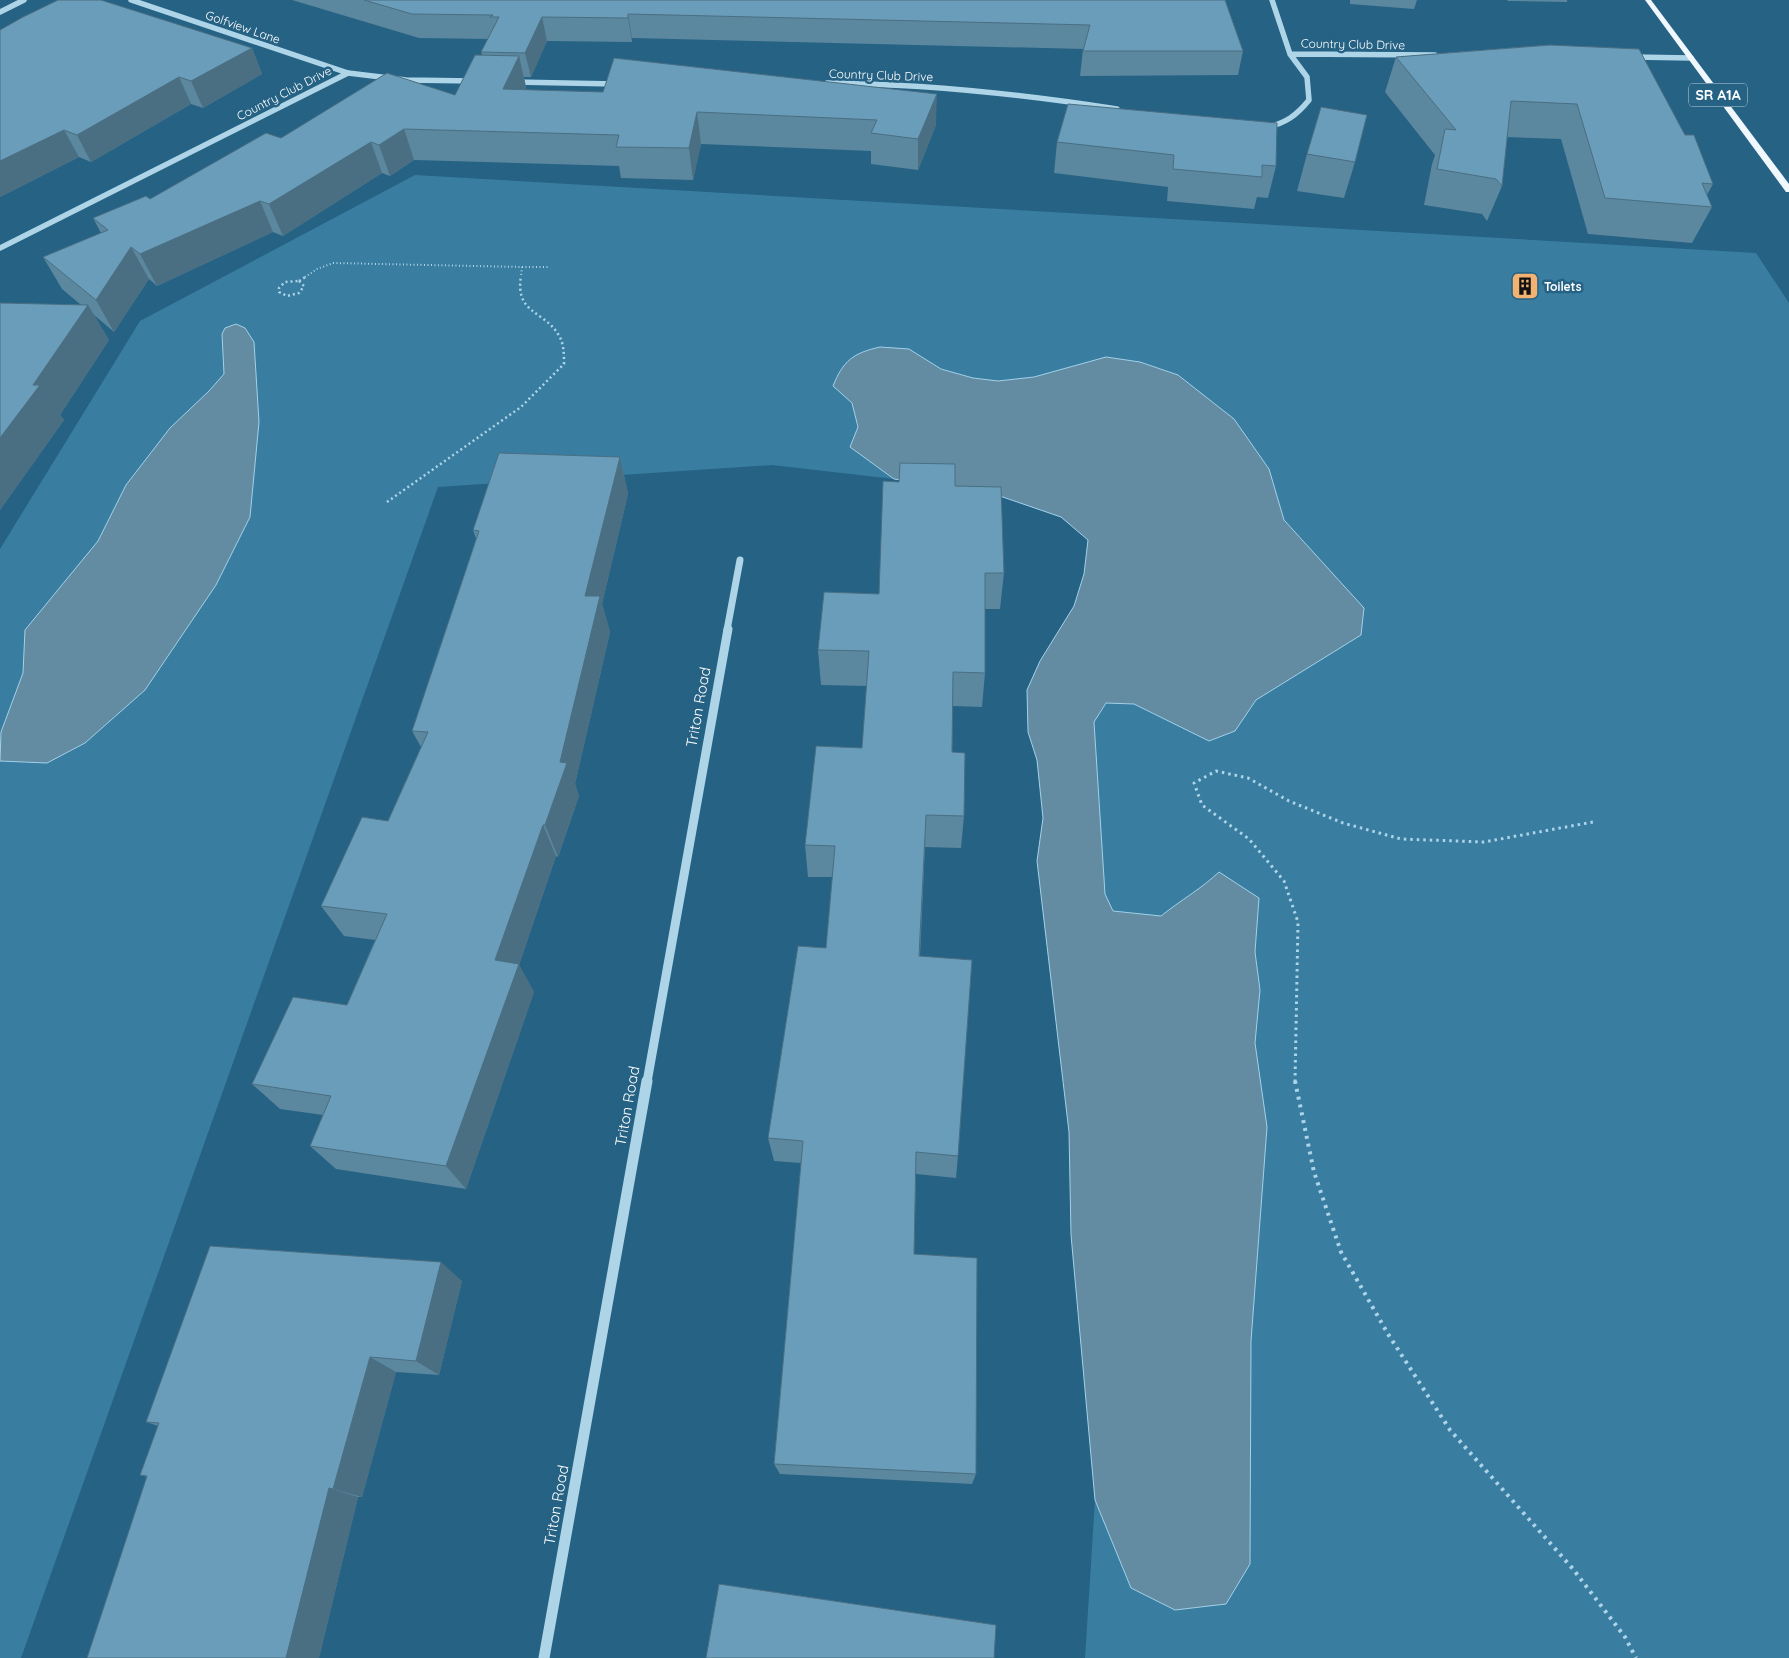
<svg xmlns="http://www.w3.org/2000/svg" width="1789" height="1658" font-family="Quicksand,sans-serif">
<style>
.green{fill:#397da1}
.water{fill:#638ca3;stroke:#a2d1e9}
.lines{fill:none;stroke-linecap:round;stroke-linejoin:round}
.path-far3{stroke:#aed4e8;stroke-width:2;stroke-dasharray:1 2.5;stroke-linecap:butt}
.path-far2{stroke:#aed4e8;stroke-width:2.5;stroke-dasharray:2 3;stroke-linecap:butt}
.path-far1{stroke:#aed4e8;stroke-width:3;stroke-dasharray:2.5 4;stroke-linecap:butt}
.path{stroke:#aed4e8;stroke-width:4;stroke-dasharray:3 5;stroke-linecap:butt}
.minor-far3{stroke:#aed4e8;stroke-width:5.5}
.minor-far2{stroke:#aed4e8;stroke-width:7}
.minor-far1{stroke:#aed4e8;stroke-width:9}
.minor{stroke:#aed4e8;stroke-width:11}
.major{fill:#f0f8fe;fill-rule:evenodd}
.wall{fill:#5b879f}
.shaded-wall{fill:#4a6e82}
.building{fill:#6a9db9;stroke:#4a6e82}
.labels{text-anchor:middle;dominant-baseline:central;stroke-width:5;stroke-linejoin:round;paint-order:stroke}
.far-street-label{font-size:12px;fill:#fff;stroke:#256284}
.far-poi-label{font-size:12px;font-weight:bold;fill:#fff;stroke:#256284;text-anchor:start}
.shield{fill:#256284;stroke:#bed0da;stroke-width:1}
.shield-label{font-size:14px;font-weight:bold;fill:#fff}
.street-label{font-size:15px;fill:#fff;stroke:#256284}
</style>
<rect width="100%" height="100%" fill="#256284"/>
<path class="green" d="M415,175L1756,253L1789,303V1658H1085L1095,1500L1071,1235L1069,1132L1037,861L1043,818L1037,760L1028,732L1027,690L1040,661L1074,606L1084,574L1088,540L1061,517L991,493L894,479L772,465L438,487L21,1658H0V549L140,321Z"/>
<path class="water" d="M236,324L245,328L254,342L259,422L250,517L216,585L145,690L85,743L47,763L0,761L1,732L23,673L25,630L98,541L126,485L170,428L209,391L224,374L222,334L225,328Z
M880,347L909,349L941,369L973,378L998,381L1034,377L1106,357L1140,362L1178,375L1234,419L1269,469L1284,520L1364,608L1361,635L1256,700L1235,731L1209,741L1134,704L1106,703L1094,722L1105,894L1113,911L1161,916C1181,900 1201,889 1219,872L1259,898L1255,952L1260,990L1255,1043L1267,1127L1251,1341L1250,1564L1226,1604L1175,1610L1131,1588L1095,1500L1071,1235L1069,1132L1037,861L1043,818L1037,760L1028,732L1027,690L1040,661L1074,606L1084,574L1088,540L1061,517L991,493L894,479L850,447L858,427L852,403L833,386C843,361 853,353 880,347Z"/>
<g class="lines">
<path class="path-far3" d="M522,267H549
M305,277L317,269L333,263L522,267L521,277"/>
<path class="path-far2" d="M299,281L304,286L299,293L287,296L279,292V288L285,282Z
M299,281L307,276
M387,502L521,407L564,364C564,353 564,343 558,334C543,310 515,314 521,276"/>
<path class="path-far1" d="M1295,1082L1298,922L1284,881L1249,839L1202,805L1194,783L1216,771L1248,778L1289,801L1343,823L1401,839L1484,842L1593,822"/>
<path class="path" d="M1295,1081L1314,1172L1341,1252L1388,1334L1450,1430L1573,1569L1625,1637L1636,1658"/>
<path class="minor-far3" d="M131,0L348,73L406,80L474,81
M0,12L24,0
M1290,54L1435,55
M1633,57L1691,58
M514,82L616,84
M827,83C925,84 1021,94 1117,109
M1266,127C1285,124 1297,115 1309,100L1307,77L1290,54L1272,0
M0,248L348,73"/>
<path class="minor-far2" d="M727,630L740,560"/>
<path class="minor-far1" d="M647,1082L728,629"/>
<path class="minor" d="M544,1658L647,1081"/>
<path class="major" d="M1645,0H1651L1789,184V192H1786Z"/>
</g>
<path class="wall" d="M292,0H1225L1243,51L1238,75L1080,76L1083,49L632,38V42L547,41L531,77H524L526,87L525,90L936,125L918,170L871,164V151L701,144L693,180L621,178L619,166L414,160L390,176L382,173L283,236L273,232L157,286L149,279L114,332L94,315L109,340L60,415L64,420L0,510V303L81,305L62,289L43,257L101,233L93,218L150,199L281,138L455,95L482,55L481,52L488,39L419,38Z
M1350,0H1417L1414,9L1350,4Z
M1507,0H1567V2L1508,1Z
M0,30L252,48L262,74L203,108L191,104L91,162L79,157L0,197Z
M1550,45L1685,135L1713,184L1707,195L1712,207L1692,243L1588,234L1561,139L1507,137L1502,186L1487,221L1482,214L1424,205L1432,164L1435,155L1385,92L1396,57Z
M1057,142L1276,166L1268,198L1257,197L1254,209L1167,201L1168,187L1054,173Z
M1307,154L1355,162L1344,198L1297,191Z
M620,457L628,494L602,604L610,632L575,784L579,796L558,857L556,856L519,965L534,992L466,1189L336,1169L310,1146L323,1115L280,1109L252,1084L347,1005L375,940L344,936L321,906L388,821L421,747L412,731L476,539L473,530Z
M955,486L1004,573L1000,609H985V673L982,707L953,706L952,752L964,816L961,848L925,847L920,956L958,1156L956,1178L916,1174L914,1254L976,1474L972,1484L780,1474L774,1464L801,1163L774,1161L768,1138L826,948L833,877H808L805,845L862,748L867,686L821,685L818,650L879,594Z
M462,1281L439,1375L396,1372L362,1497H358L319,1658H87L147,1477L140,1475L158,1426L146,1422Z"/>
<path class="shaded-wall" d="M628,14L632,38V42L628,18Z
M542,17L547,41L531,77L525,53Z
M252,48L262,74L203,108L191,81Z
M519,56L526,87L511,120L503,89Z
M179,77L191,104L91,162L77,135Z
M937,94L936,125L918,170V139Z
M697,112L701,144L693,180L689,148Z
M404,129L414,160L390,176L379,145Z
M64,130L79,157L0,197V161Z
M371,142L382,173L283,236L269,204Z
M260,201L273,232L157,286L140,254Z
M131,247L149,279L114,332L96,300Z
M88,305L109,340L60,415L64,420L0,510V438L33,385Z
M620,457L628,494L602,604L610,632L575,784L579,796L558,857L545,825L560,762L585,596Z
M543,825L556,856L519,965L534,992L466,1189L446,1166L495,960Z
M441,1262L462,1281L439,1375L416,1361Z
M370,1357L396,1372L362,1497L333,1489Z
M329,1488L358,1497L319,1658H286Z"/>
<path class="building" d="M58,0H101L252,48L191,81L179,77L77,135L64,130L0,161V30L23,17Z
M364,0H1225L1243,51H1083L1090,25L628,14V18L542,17L525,53L481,52L499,17H490L493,15L412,14Z
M1550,45L1639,49L1685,135H1694L1713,184L1702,183L1712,207L1605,198L1577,104L1511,101L1502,186L1496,179L1437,169L1445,129L1456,130L1396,57Z
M475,55L519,56L503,89L603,92L614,58L937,94L918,139L871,133L877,120L697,112L689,148L616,147L619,135L404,129L379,145L371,142L269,204L260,201L140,254L131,247L96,300L43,257L108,230L93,218L146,196L150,199L266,133L281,138L387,73L455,95Z
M1068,104L1277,123L1276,166L1262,165V177L1173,169L1174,155L1057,142Z
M1321,107L1367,115L1355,162L1307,154Z
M0,303L88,305L33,385H40L0,438Z
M499,453L620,457L585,596H600L560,762L567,763L545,825H543L495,960L519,964L446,1166L310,1146L331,1096L252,1084L293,997L347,1005L387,914L321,906L362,817L388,821L428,732L412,731L479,531L473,530Z
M900,463L955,464V486L1001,487L1004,573H985V673L953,672L952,752L965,753L964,816L926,815L919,956L972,960L958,1156L916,1152L914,1254L977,1258L976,1474L774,1464L803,1141L768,1138L798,946L826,948L835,846L805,845L816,746L862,748L869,651L818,650L824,592L879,594L883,481L899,482Z
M210,1246L441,1262L416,1361L370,1357L333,1489L329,1488L286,1658H87L147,1476L140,1475L159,1423L146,1422Z
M719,1584L996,1625L994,1658H706Z"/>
<defs>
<g id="building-square" transform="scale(1.4375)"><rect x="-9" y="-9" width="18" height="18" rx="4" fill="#f2b372" stroke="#256284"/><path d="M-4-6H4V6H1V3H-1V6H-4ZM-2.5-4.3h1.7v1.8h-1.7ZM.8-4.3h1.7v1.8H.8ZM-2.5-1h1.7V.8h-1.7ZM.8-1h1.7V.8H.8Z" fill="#111"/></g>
</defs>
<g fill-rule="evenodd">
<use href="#building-square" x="1525" y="286"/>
</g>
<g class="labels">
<g class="far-street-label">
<text transform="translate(243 27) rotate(19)">Golfview Lane</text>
<text transform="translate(1353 44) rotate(1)">Country Club Drive</text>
<text transform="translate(881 75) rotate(2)">Country Club Drive</text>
<text transform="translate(284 93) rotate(-27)">Country Club Drive</text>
</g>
<g class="far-poi-label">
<text x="1544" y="286">Toilets</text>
</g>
<rect class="shield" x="1689" y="83.5" width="58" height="23" rx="4"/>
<g class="shield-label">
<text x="1718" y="95">SR A1A</text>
</g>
<g class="street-label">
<text transform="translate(698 707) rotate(-80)">Triton Road</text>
<text transform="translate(627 1106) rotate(-80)">Triton Road</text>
<text transform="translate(556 1505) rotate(-80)">Triton Road</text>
</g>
</g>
</svg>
